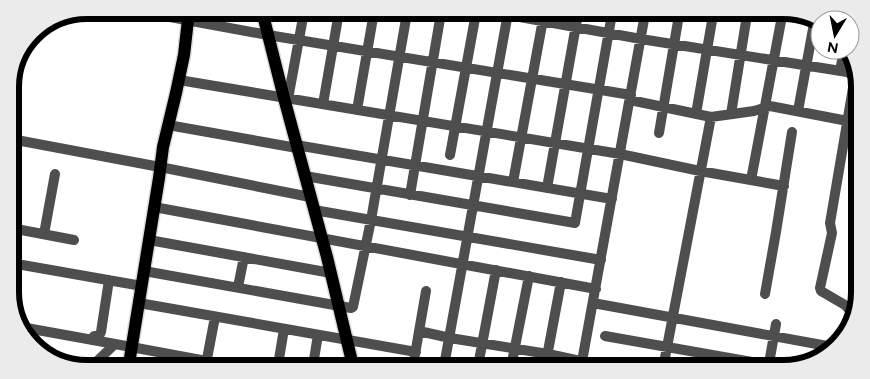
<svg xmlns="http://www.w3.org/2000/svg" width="870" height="379" font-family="Figtree,sans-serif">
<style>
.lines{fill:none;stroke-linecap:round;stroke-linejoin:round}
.major-casing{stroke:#dbdbdb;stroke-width:15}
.minor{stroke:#4e4e4e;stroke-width:10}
.major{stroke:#000;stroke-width:12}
.rim{fill:none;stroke:#000;stroke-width:6}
</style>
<rect width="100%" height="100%" fill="#fff"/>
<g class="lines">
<g class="major-casing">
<path id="major" d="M262,11L284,98L327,257L353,366
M129,364L159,178L163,147L176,93L184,55L189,11"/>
</g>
<path class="minor" d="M132,10L268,35L631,95
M498,13L641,39L847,72L859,78
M840,71L844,50
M12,78H13
M179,80L620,154L700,171L784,186
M288,99L304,12
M630,100L711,117L754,111L770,106L858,123
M323,104L339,12
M357,110L374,12
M798,111L815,18
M696,114L713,15
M731,114L747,15
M168,125L297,148
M659,133L679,15
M11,139L160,167L310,197
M296,145L612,199
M450,155L476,13
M305,176L575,223L612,14
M751,180L782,16
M513,182L544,14
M547,188L578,14
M410,195L441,13
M154,207L596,289
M314,210L601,260
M11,218L16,189
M11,228L74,240
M44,234L55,174
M149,240L331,273
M11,263L142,286
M144,271L351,308L353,307L371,220L407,13
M238,287L244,257
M765,294L776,232L792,132
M139,303L416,352
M593,303L833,347
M854,315L845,305L821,291L820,288L832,233L830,223L855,76
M21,327L115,344
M419,331L450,338L548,354L613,368
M605,336L769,365
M92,340L94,336H99L101,332L109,280
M56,362L62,363
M94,364L115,344L228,365
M206,364L215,317
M278,365L284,329
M313,365L318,335
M413,366L426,291
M444,366L508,13
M478,366L496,270
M511,367L529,276
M545,367L561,282
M581,367L645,14
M663,368L711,117
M768,369L776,324"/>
<use href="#major" class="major"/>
</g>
<path d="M0 0H870V379H0ZM87 19H783A68 68 0 0 1 851 87V292A68 68 0 0 1 783 360H87A68 68 0 0 1 19 292V87A68 68 0 0 1 87 19Z" fill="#ebebeb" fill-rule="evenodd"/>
<path class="rim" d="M87 19H783A68 68 0 0 1 851 87V292A68 68 0 0 1 783 360H87A68 68 0 0 1 19 292V87A68 68 0 0 1 87 19Z"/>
<g transform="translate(835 35) rotate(190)"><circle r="24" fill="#ffffff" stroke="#999999"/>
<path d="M0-4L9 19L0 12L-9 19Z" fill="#000000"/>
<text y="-8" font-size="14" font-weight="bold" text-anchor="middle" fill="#000000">N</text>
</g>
</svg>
